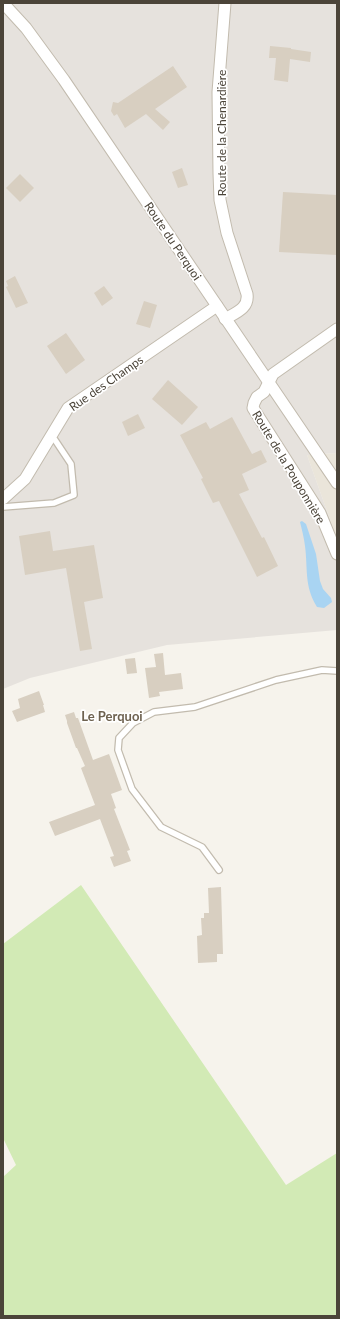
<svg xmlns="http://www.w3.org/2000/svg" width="340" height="1319" font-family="Lato,sans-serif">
  <rect width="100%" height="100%" fill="#f6f3ec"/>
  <!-- residential -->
  <path fill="#eae5da" d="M 337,453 L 337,539 L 307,455 Z"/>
  <!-- industrial -->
  <path fill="#e6e2dd" d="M 3,3 L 337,3 L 337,453 L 307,455 L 337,539 L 337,630 L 167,645 L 30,678 L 3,689 Z"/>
  <!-- green -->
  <path fill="#d2eab5" d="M 81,885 L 286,1185 L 337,1153 L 337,1316 L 3,1316 L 3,1177 L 16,1165 L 3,1138 L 3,944 Z"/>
  <!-- water -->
  <path fill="#a9d4f2" d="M 302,521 L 306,524 L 316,554 L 320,581 L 323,589 L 331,598 L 332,602 L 324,608 L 317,607 C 304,586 308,569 305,546 C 304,538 302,530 300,522 Z"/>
  <!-- building -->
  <g fill="#d8cfc1">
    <path d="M 270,46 L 291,48 L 291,49 L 311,52 L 310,62 L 290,59 L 288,82 L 274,80 L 276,58 L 269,58 Z"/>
    <path d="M 173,66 L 187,87 L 155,109 L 170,122 L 163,130 L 146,114 L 125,128 L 117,114 L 114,116 L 111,111 L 113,102 L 118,103 Z"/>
    <path d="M 182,168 L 188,185 L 178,188 L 172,172 Z"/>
    <path d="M 20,174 L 34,188 L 20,202 L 6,188 Z"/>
    <path d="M 283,192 L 337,195 L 337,255 L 279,252 Z"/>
    <path d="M 15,276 L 28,303 L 16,308 L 6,287 L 8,286 L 6,281 Z"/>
    <path d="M 104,286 L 113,298 L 102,306 L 94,293 Z"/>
    <path d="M 144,301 L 157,305 L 150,328 L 136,324 Z"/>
    <path d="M 66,333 L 85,360 L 66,374 L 47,346 Z"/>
    <path d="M 168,380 L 198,407 L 182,425 L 152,399 Z"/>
    <path d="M 138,414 L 145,428 L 128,436 L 122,422 Z"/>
    <path d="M 232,417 L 252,454 L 261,450 L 267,462 L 242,474 L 249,490 L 239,494 L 262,538 L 264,537 L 278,566 L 257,577 L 219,501 L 213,503 L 201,479 L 203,478 L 180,435 L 206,422 L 210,429 Z"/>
    <path d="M 50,531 L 53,551 L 94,545 L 103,598 L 84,602 L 92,649 L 80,651 L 66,568 L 25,575 L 19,536 Z"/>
    <path d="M 163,653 L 165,675 L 181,673 L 183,689 L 159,692 L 160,696 L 149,698 L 145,668 L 156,667 L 154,654 Z"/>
    <path d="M 135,658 L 137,673 L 127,674 L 125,659 Z"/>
    <path d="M 39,691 L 44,705 L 43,705 L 45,712 L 17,722 L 12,711 L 20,708 L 18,699 Z"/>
    <path d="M 74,712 L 76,718 L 78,718 L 93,760 L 109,754 L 122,790 L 111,794 L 116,808 L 114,809 L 130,850 L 127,851 L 131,861 L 114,867 L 110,857 L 114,856 L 100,819 L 55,836 L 49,822 L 95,805 L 81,768 L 85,766 L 77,748 L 76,748 L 67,723 L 67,721 L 65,715 Z"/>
    <path d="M 221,887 L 223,954 L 217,954 L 217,962 L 198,963 L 197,936 L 202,935 L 201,918 L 204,918 L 204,913 L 209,913 L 208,888 Z"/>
  </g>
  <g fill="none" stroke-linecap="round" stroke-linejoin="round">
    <defs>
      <g id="service">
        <path d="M 3,507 L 54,503 L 74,495 L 71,464 L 55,440 L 51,437"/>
        <path d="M 219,870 L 202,847 L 161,827 L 132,789 L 118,750 L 119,738 L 133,723 L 154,712 L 195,707 L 276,680 L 322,670 L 337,671"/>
      </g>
      <g id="minor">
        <path d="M 3,3 L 26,28 L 64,80 L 337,483"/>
        <path d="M 225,3 L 218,92 L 219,173 L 220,200 L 227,233 L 247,294 C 249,308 237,312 225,319"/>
        <path d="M 337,329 L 273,374 L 264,392 L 257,397 L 254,403 L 253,408 L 320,513 L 337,554"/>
        <path d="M 3,499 L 25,479 L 68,408 L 217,306"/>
      </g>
    </defs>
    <!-- service casing -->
    <use href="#service" stroke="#c2bbae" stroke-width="8"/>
    <!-- minor casing -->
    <use href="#minor" stroke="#c2bbae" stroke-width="13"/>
    <!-- service -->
    <use href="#service" stroke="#fff" stroke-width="5.5"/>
    <!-- minor -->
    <use href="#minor" stroke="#fff" stroke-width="11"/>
  </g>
  <g text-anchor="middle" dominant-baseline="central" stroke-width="3.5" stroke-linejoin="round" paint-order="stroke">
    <!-- street labels -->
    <g font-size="12" fill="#4b4439" stroke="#fff">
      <text transform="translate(221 133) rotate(-90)">Route de la Chenardière</text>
      <text transform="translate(173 241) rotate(56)">Route du Perquoi</text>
      <text transform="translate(106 383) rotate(-35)">Rue des Champs</text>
      <text transform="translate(289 467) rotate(59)">Route de la Pouponnière</text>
    </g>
    <!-- neighbourhood labels -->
    <g font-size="13" font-weight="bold" fill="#6e6250" stroke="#fff">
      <text x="112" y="716">Le Perquoi</text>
    </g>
  </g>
  <!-- border -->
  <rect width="340" height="1319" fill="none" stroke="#4b4439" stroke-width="8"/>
</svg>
